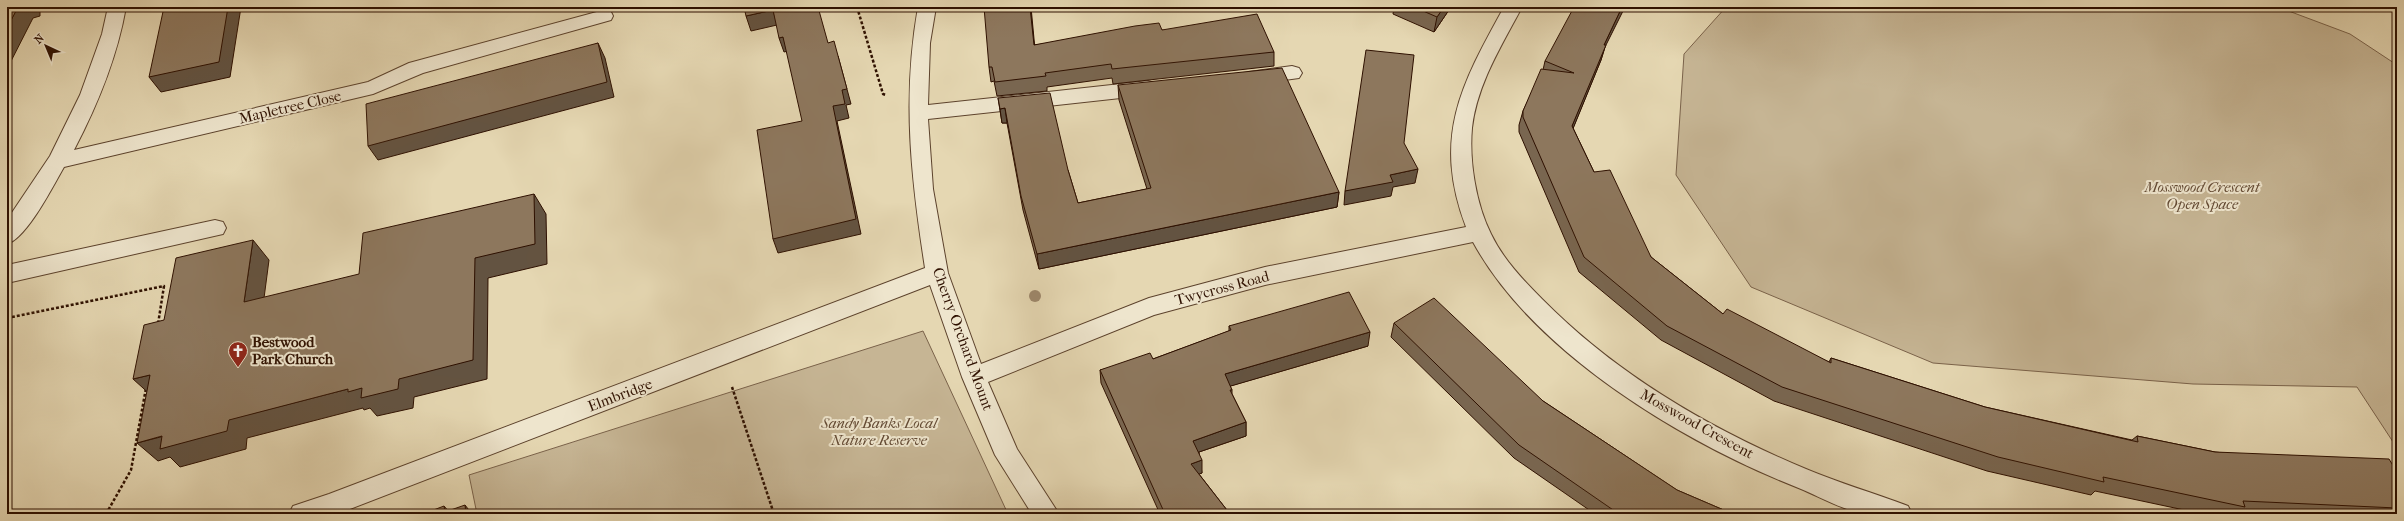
<svg xmlns="http://www.w3.org/2000/svg" width="2404" height="521" font-family="'IM FELL French Canon',serif">
  <rect width="100%" height="100%" fill="#e5d7b2"/>
  <filter id="stains"><feTurbulence type="fractalNoise" baseFrequency=".005" numOctaves="4"/><feColorMatrix values="0 0 0 0 .2 0 0 0 0 .09 0 0 0 0 .02 0 0 0 .5 -.17"/></filter>
  <radialGradient id="worn" r=".72"><stop offset=".6" stop-color="#630" stop-opacity="0"/><stop offset="1" stop-color="#630" stop-opacity=".3"/></radialGradient>
  <!-- green -->
  <g fill="#c6b594" stroke="#7a624a">
    <path d="M 1726,7 L 2278,7 L 2350,34 L 2397,65 L 2397,448 L 2357,387 L 2193,384 L 1933,363 L 1751,287 L 1676,175 L 1684,54 Z"/>
    <path d="M 923,331 L 1008,514 L 477,514 L 469,475 Z"/>
  </g>
  <g fill="none" stroke-linecap="round" stroke-linejoin="round">
    <defs>
      <g id="minor">
        <path d="M 108,7 L 126,7 C 117,58 98,104 74,150 L 368,82 L 409,63 L 604,10 L 611,12 L 613,16 L 611,20 L 423,73 L 373,94 L 64,167 C 53,186 27,238 7,244 L 7,220 L 50,156 L 80,95 L 102,34 Z"/>
        <path d="M 918,7 L 936,7 L 930,43 L 928,105 L 1148,81 L 1155,83 L 1158,88 L 1155,93 L 1148,95 L 928,119 L 933,189 L 948,273 L 981,364 L 1149,298 L 1265,267 L 1466,227 C 1432,137 1461,85 1504,7 L 1522,7 C 1502,45 1477,84 1472,128 C 1469,161 1476,204 1491,234 C 1503,259 1523,280 1542,299 C 1616,374 1708,428 1806,469 C 1839,483 1874,493 1908,506 L 1912,514 C 1897,514 1881,516 1866,514 C 1845,511 1822,498 1801,489 C 1686,444 1534,354 1473,242 L 1265,285 L 1154,315 L 988,382 L 1017,449 L 1059,514 L 1032,514 L 995,455 L 962,377 L 930,285 L 337,514 L 289,514 L 293,506 L 329,494 L 925,268 C 911,178 902,98 918,7 Z"/>
        <path d="M 1292,66 L 1299,68 L 1302,73 L 1299,78 L 1256,84 L 1249,82 L 1246,77 L 1249,72 Z"/>
        <path d="M 215,220 L 223,222 L 226,228 L 223,234 L 7,283 L 7,265 Z"/>
      </g>
    </defs>
    <!-- minor casing -->
    <use href="#minor" stroke="#5c422c" stroke-width="2"/>
    <!-- path -->
    <g stroke="#2e1000" stroke-width="2.5" stroke-dasharray="3 2" stroke-linecap="butt">
      <path d="M 857,7 L 883,94 L 886,95"/>
      <path d="M 7,318 L 164,286 L 158,324"/>
      <path d="M 732,387 L 774,514"/>
      <path d="M 106,514 L 131,470 L 146,388"/>
    </g>
    <!-- minor -->
    <use href="#minor" fill="#eee5cd" fill-rule="evenodd"/>
  </g>
  <!-- trees -->
  <circle fill="#9e896d" cx="1035" cy="296" r="6"/>
  <!-- wall -->
  <g fill="#796650" stroke="#2e1000">
    <path d="M 1394,7 L 1451,7 L 1434,32 L 1393,14 Z"/>
    <path d="M 1162,30 L 1274,52 L 1274,66 L 1113,84 L 1112,78 L 1047,87 L 1047,91 L 997,96 L 994,81 L 991,82 L 989,67 L 1034,45 Z"/>
    <path d="M 1605,47 L 1601,60 L 1573,128 L 1594,172 L 1651,257 L 1723,314 L 1829,362 L 1831,358 L 1985,407 L 2132,440 L 2137,436 L 2215,452 L 2397,472 L 2397,514 L 2203,514 L 2095,491 L 2091,495 L 1987,471 L 1774,401 L 1661,340 L 1579,272 L 1519,132 L 1519,125 L 1523,111 L 1543,70 L 1545,61 Z"/>
    <path d="M 1118,85 L 1339,192 L 1337,207 L 1039,269 L 1023,210 L 1007,123 L 1002,123 L 998,98 L 1068,170 L 1078,203 L 1147,189 L 1119,100 Z"/>
    <path d="M 1394,323 L 1543,401 L 1677,490 L 1733,514 L 1595,514 L 1514,458 L 1391,337 Z"/>
    <path d="M 1229,326 L 1368,346 L 1230,386 L 1232,390 L 1232,394 L 1246,422 L 1246,436 L 1199,452 L 1202,473 L 1199,474 L 1230,514 L 1160,514 L 1101,383 L 1100,370 L 1153,359 L 1229,331 Z"/>
  </g>
  <!-- shaded-wall -->
  <g fill="#635341" stroke="#2e1000">
    <path d="M 18,7 L 40,7 L 40,16 L 33,18 L 7,69 L 7,28 Z"/>
    <path d="M 228,7 L 241,7 L 230,77 L 161,92 L 149,77 Z"/>
    <path d="M 1030,7 L 1031,7 L 1036,60 L 1034,45 Z"/>
    <path d="M 1444,7 L 1451,7 L 1434,32 L 1437,17 Z"/>
    <path d="M 1622,7 L 1625,7 L 1605,47 L 1601,60 L 1568,141 L 1572,126 L 1604,45 Z"/>
    <path d="M 773,10 L 777,25 L 751,31 L 746,16 Z"/>
    <path d="M 783,37 L 788,51 L 784,52 L 779,38 Z"/>
    <path d="M 598,43 L 605,58 L 614,97 L 378,160 L 368,146 Z"/>
    <path d="M 838,56 L 851,104 L 846,105 L 849,118 L 837,121 L 861,234 L 778,253 L 773,239 L 833,106 L 842,90 Z"/>
    <path d="M 1005,108 L 1007,123 L 1002,123 L 1000,109 Z"/>
    <path d="M 1418,169 L 1415,183 L 1393,187 L 1391,196 L 1344,205 L 1345,191 L 1390,175 Z"/>
    <path d="M 1339,192 L 1337,207 L 1039,269 L 1037,254 Z"/>
    <path d="M 534,194 L 546,214 L 547,264 L 488,278 L 487,379 L 414,397 L 413,408 L 377,416 L 370,408 L 364,410 L 363,408 L 247,438 L 246,449 L 180,467 L 170,457 L 158,461 L 137,443 L 348,389 L 362,388 L 399,379 L 475,258 Z"/>
    <path d="M 253,240 L 269,260 L 261,321 L 244,302 Z"/>
    <path d="M 1370,332 L 1368,346 L 1224,388 L 1225,374 Z"/>
    <path d="M 150,375 L 153,397 L 133,379 Z"/>
    <path d="M 1246,422 L 1246,436 L 1193,454 L 1193,441 Z"/>
    <path d="M 1202,460 L 1202,473 L 1192,477 L 1191,464 Z"/>
    <path d="M 465,505 L 472,514 L 466,514 Z"/>
    <path d="M 444,506 L 451,514 L 445,512 Z"/>
  </g>
  <!-- building -->
  <g fill="#8d775d" stroke="#2e1000">
    <path d="M 7,7 L 18,7 L 7,28 Z"/>
    <path d="M 164,7 L 228,7 L 219,62 L 149,77 Z"/>
    <path d="M 744,7 L 818,7 L 828,43 L 834,41 L 847,89 L 842,90 L 845,104 L 833,106 L 856,219 L 773,239 L 757,130 L 802,121 L 783,37 L 779,38 L 773,10 L 746,16 Z"/>
    <path d="M 984,7 L 1030,7 L 1034,45 L 1135,26 L 1159,23 L 1162,30 L 1257,14 L 1274,52 L 1112,69 L 1111,64 L 1045,73 L 1046,76 L 995,82 L 992,67 L 989,67 Z"/>
    <path d="M 1414,7 L 1444,7 L 1437,17 Z"/>
    <path d="M 1574,7 L 1622,7 L 1604,45 L 1606,45 L 1572,126 L 1594,172 L 1610,170 L 1651,257 L 1723,314 L 1727,309 L 1831,363 L 1831,358 L 1985,407 L 2138,442 L 2137,436 L 2215,452 L 2389,459 L 2397,472 L 2397,508 L 2243,501 L 2245,507 L 2103,477 L 2104,482 L 1998,457 L 1782,387 L 1667,326 L 1584,257 L 1523,117 L 1523,111 L 1541,69 L 1574,73 L 1545,61 Z"/>
    <path d="M 598,43 L 607,82 L 368,146 L 366,104 Z"/>
    <path d="M 1366,50 L 1414,55 L 1404,143 L 1418,169 L 1390,175 L 1393,182 L 1345,191 Z"/>
    <path d="M 1282,68 L 1339,192 L 1037,254 L 1021,196 L 1005,108 L 1000,109 L 998,98 L 1050,93 L 1068,170 L 1078,203 L 1151,188 L 1118,85 Z"/>
    <path d="M 534,194 L 535,244 L 475,258 L 473,360 L 399,379 L 398,389 L 361,398 L 362,388 L 348,392 L 348,389 L 229,420 L 227,431 L 160,449 L 162,436 L 137,443 L 150,375 L 133,379 L 144,325 L 164,320 L 176,258 L 253,240 L 244,302 L 359,274 L 363,233 Z"/>
    <path d="M 1349,292 L 1370,332 L 1225,374 L 1232,390 L 1230,390 L 1246,422 L 1193,441 L 1202,460 L 1191,464 L 1230,514 L 1165,514 L 1100,370 L 1150,353 L 1153,359 L 1231,330 L 1229,326 Z"/>
    <path d="M 1434,298 L 1543,401 L 1677,490 L 1733,514 L 1619,514 L 1519,445 L 1394,323 Z"/>
    <path d="M 465,505 L 466,514 L 423,514 L 444,506 L 445,512 Z"/>
  </g>
  <!-- icons -->
  <defs>
    <symbol id="church-pin" viewBox="-11 -11 22 30"><path d="M0 17L-7.5 6A9.5 9.5 0 1 1 7.5 6Z" fill="#8f2418" stroke="#eee5cd"/><path d="M-1.2-6h2.4v3.5h3.3v2.4h-3.3V6h-2.4V-.1h-3.3v-2.4h3.3Z" fill="#fff"/></symbol>
  </defs>
  <g fill-rule="evenodd">
    <use href="#church-pin" x="227" y="340" width="22" height="30"/>
  </g>
  <g text-anchor="middle" dominant-baseline="central" stroke-width="4" stroke-linejoin="round" paint-order="stroke">
    <!-- street labels -->
    <g font-size="15" fill="#2e1000" stroke="#eee5cd">
      <text transform="translate(290 107) rotate(-13)">Mapletree Close</text>
      <text transform="translate(1222 288) rotate(-15)">Twycross Road</text>
      <text transform="translate(963 339) rotate(70)">Cherry Orchard Mount</text>
      <text transform="translate(620 395) rotate(-21)">Elmbridge</text>
      <text transform="translate(1697 424) rotate(29)">Mosswood Crescent</text>
    </g>
    <!-- park labels -->
    <g font-size="15" font-style="italic" fill="#634a34" stroke="#eee5cd">
      <text x="2202" y="187">Mosswood Crescent<tspan x="2202" dy="17">Open Space</tspan></text>
      <text x="879" y="423">Sandy Banks Local<tspan x="879" dy="17">Nature Reserve</tspan></text>
    </g>
    <!-- poi labels -->
    <g font-size="15" font-weight="bold" fill="#2e1000" stroke="#eee5cd" text-anchor="start">
      <text x="252" y="342">Bestwood<tspan x="252" dy="17">Park Church</tspan></text>
    </g>
  </g>
  <!-- margin -->
  <rect width="2404" height="521" fill="none" stroke="#e5d7b2" stroke-width="24"/>
  <rect x="8" y="8" width="2388" height="505" fill="none" stroke="#2e1000" stroke-width="2"/>
  <rect x="12" y="12" width="2380" height="497" fill="none" stroke="#2e1000"/>
  <!-- north arrow -->
  <g transform="translate(46 46) rotate(316)" stroke="#eee5cd" stroke-width="3" paint-order="stroke">
  <path d="M0-3L7 15L0 10L-7 15Z" fill="#2e1000"/>
  <text y="-6" font-size="11" font-weight="bold" text-anchor="middle" fill="#2e1000">N</text>
  </g>
  <rect width="100%" height="100%" filter="url(#stains)"/>
  <rect width="100%" height="100%" fill="url(#worn)"/>
</svg>
